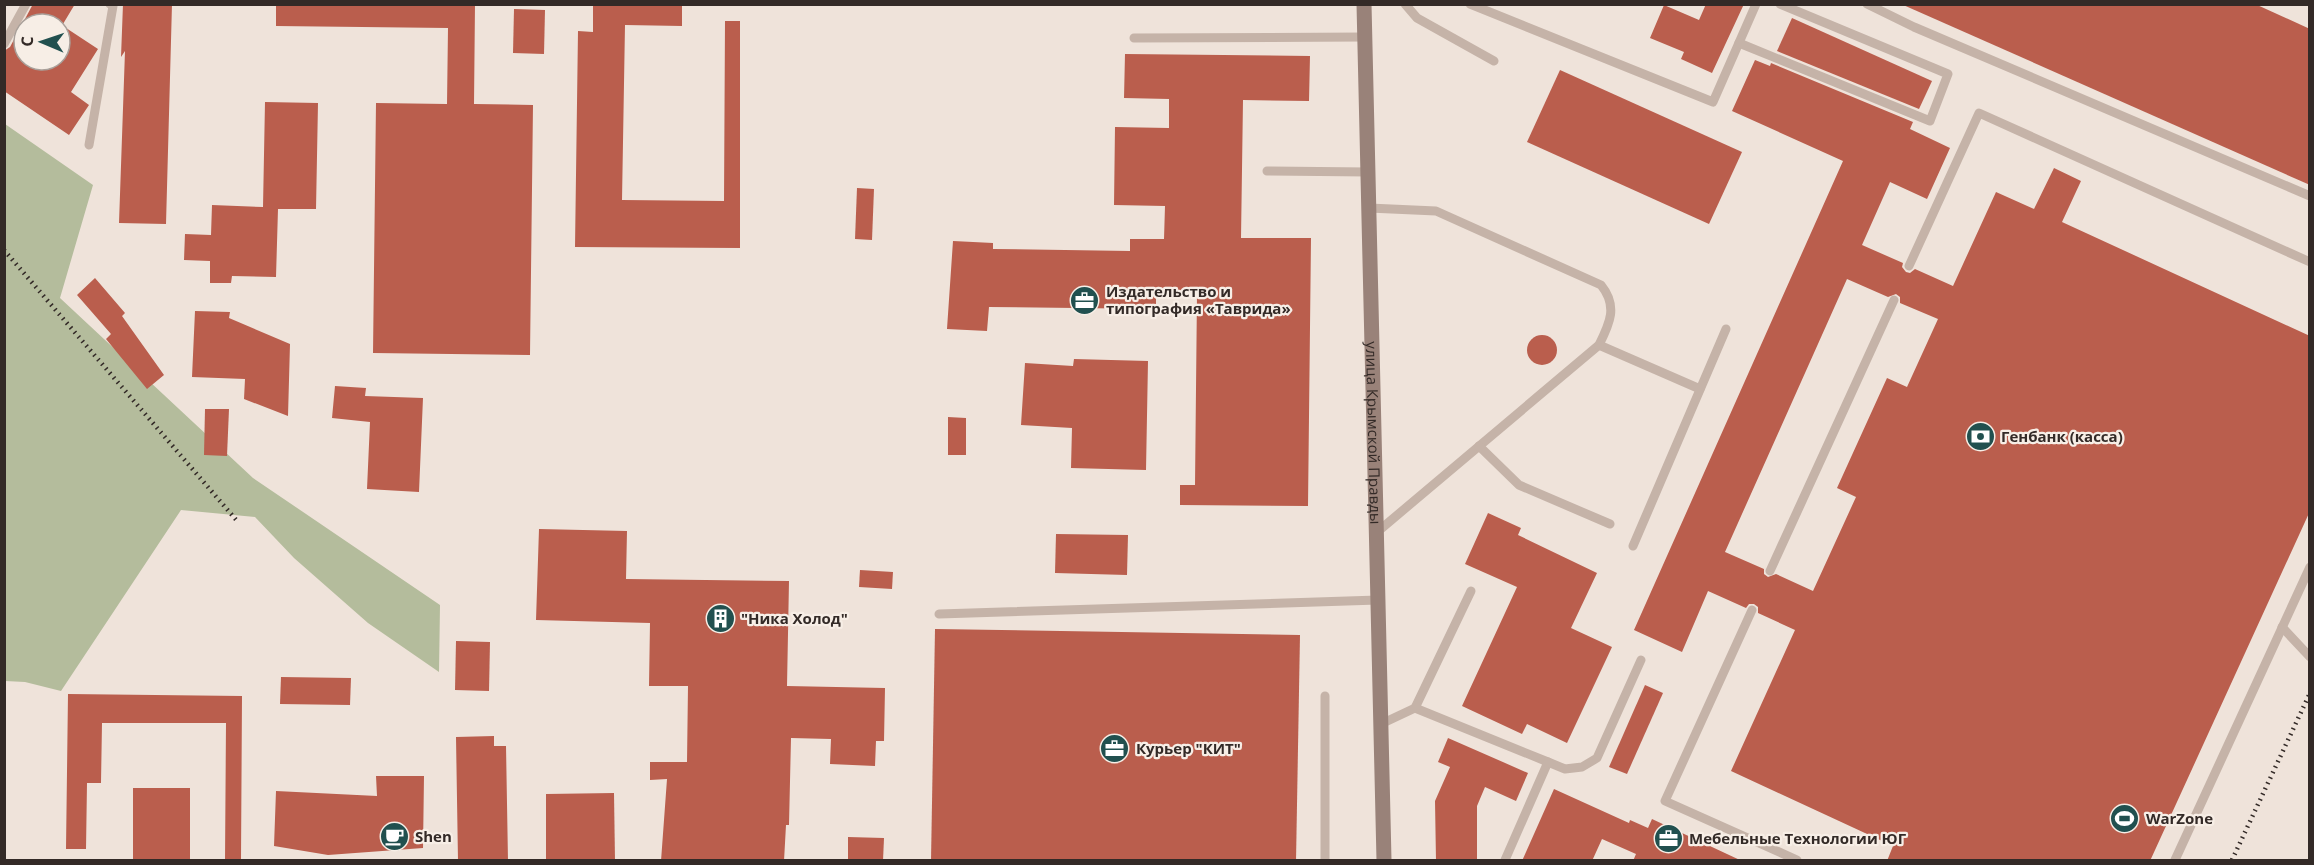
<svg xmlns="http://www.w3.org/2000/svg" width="2314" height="865" font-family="'Open Sans',sans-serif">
  <rect width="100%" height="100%" fill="#efe3da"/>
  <!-- green -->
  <path fill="#b4bc9c" d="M 5,124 L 93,185 L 60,298 L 253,478 L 440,605 L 439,672 L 368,623 L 294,558 L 255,517 L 181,510 L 61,691 L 25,682 L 5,681 Z"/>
  <!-- building -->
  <g fill="#ba5e4d" fill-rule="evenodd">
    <path d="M 33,4 L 75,4 L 63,24 L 24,24 L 24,60 L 60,60 L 60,24 L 98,49 L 71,92 L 89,105 L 69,135 L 4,91 L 4,51 L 10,47 Z"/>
    <path d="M 123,4 L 172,4 L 166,224 L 119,223 L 125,51 L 121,57 Z"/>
    <path d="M 276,4 L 475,4 L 474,104 L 533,105 L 530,355 L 373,353 L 376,103 L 447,104 L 448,28 L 276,26 Z"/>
    <path d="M 593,4 L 682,4 L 682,26 L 625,25 L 622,200 L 724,201 L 725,21 L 740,21 L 740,248 L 575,247 L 578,31 L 593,32 Z"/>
    <path d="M 1706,4 L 1744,4 L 1712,73 L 1681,59 L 1684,52 L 1650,38 L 1664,5 L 1699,20 Z"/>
    <path d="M 1901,4 L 2255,4 L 2310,29 L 2310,185 Z"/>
    <path d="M 514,9 L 545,10 L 544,54 L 513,53 Z"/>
    <path d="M 1792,18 L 1932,81 L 1919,109 L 1777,51 Z"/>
    <path d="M 1125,54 L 1310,56 L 1309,101 L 1243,100 L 1241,238 L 1311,238 L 1308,506 L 1180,505 L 1180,485 L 1195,485 L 1197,293 L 1156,292 L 1156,309 L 989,307 L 987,331 L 947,329 L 953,241 L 993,243 L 993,249 L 1130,251 L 1130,239 L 1164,239 L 1165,206 L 1114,205 L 1115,127 L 1169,128 L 1169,99 L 1124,98 Z"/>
    <path d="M 1755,60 L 1770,66 L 1771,63 L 1913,122 L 1910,129 L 1950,148 L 1927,199 L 1890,182 L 1862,245 L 1903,263 L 1902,267 L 1906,272 L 1910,273 L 1915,269 L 1953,286 L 1996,192 L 2034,209 L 2054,168 L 2081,181 L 2062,222 L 2310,336 L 2310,511 L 2150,861 L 1887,861 L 1893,846 L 1731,771 L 1795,630 L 1758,613 L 1758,607 L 1754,604 L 1749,604 L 1746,608 L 1708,591 L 1682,652 L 1634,630 L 1843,161 L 1732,111 ZM 1847,279 L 1888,297 L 1896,294 L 1900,297 L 1900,303 L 1938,319 L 1907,387 L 1887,378 L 1837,488 L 1856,497 L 1813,591 L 1776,574 L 1768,577 L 1764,574 L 1764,569 L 1725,552 Z"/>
    <path d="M 1560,70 L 1742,152 L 1709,224 L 1527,142 Z"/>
    <path d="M 265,102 L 318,103 L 316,209 L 278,209 L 276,277 L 232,276 L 231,283 L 210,283 L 210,261 L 184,260 L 185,234 L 211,235 L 212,205 L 263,207 Z"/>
    <path d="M 857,188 L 874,189 L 872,240 L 855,239 Z"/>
    <path d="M 95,278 L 125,313 L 122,316 L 164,375 L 147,389 L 106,339 L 111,334 L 77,295 Z"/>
    <path d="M 195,311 L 230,312 L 229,318 L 290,344 L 288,416 L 244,399 L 245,379 L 192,377 Z"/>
    <circle cx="1542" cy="350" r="15"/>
    <path d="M 1074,359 L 1148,361 L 1146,470 L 1071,468 L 1072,428 L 1021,425 L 1025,363 L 1073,366 Z"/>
    <path d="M 335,386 L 366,388 L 365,396 L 423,398 L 419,492 L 367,489 L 370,422 L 332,418 Z"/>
    <path d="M 205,409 L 229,409 L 227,456 L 204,455 Z"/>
    <path d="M 948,417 L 966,418 L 966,455 L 948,455 Z"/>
    <path d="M 1488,513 L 1521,528 L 1518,535 L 1597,573 L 1571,628 L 1612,647 L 1567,743 L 1527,724 L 1522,734 L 1462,706 L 1517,587 L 1465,564 Z"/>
    <path d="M 539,529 L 627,531 L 626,579 L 789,581 L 787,686 L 885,688 L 884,741 L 876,741 L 875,766 L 830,764 L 831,739 L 791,738 L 789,825 L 786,825 L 784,861 L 661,861 L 667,779 L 650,780 L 650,762 L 687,762 L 688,686 L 649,686 L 650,623 L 536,620 Z"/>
    <path d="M 1056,534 L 1128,535 L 1127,575 L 1055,573 Z"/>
    <path d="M 860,570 L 893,572 L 892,589 L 859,587 Z"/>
    <path d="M 935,629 L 1300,635 L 1296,861 L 931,861 Z"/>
    <path d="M 456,641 L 490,642 L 489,691 L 455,690 Z"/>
    <path d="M 281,677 L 351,678 L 350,705 L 280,704 Z"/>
    <path d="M 1645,685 L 1663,693 L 1627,774 L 1609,767 Z"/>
    <path d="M 68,694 L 242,696 L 241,861 L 225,861 L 226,723 L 102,723 L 101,783 L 87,783 L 86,849 L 66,849 Z"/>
    <path d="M 494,736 L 494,746 L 506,746 L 508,861 L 458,861 L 456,737 Z"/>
    <path d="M 1448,738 L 1528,773 L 1516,801 L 1485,787 L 1477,806 L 1477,861 L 1436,861 L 1435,801 L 1450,767 L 1438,762 Z"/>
    <path d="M 376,776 L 424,776 L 423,848 L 328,855 L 274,846 L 276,791 L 377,796 Z"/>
    <rect x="133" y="788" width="57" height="73"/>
    <path d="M 1554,789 L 1629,823 L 1630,820 L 1648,828 L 1652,819 L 1742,861 L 1633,861 L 1636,854 L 1602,839 L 1592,861 L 1522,861 Z"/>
    <path d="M 614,793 L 615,861 L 546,861 L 546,794 Z"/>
    <path d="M 848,837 L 884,838 L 883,861 L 848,861 Z"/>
  </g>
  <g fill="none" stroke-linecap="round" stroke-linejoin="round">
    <!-- lane -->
    <g stroke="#c5b3a8" stroke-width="9">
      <path d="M 1405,4 L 1417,18 L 1494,61"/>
      <path d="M 1470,4 L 1713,102 L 1756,4"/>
      <path d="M 1867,4 L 1914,27 L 2310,196"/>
      <path d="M 1134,38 L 1365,37"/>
      <path d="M 1739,43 L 1930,121 L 1948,74 L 1780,4"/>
      <path d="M 4,44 L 26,4"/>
      <path d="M 89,145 L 113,6 L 110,4"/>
      <path d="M 1267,171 L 1368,172"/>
      <path d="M 1369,208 L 1436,211 L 1601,285 C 1618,306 1610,323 1599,345 L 1376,533"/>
      <path d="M 1909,266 L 1979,113 L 2310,262"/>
      <path d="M 1599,345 L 1700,389"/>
      <path d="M 1479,446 L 1519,485 L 1610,524"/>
      <path d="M 1633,546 L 1726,329"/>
      <path d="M 1770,571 L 1894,300"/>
      <path d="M 1752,610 L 1665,801 L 1797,860"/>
      <path d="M 939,614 L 1378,600"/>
      <path d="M 2282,627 L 2310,657"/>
      <path d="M 1415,708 L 1548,762 L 1505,860"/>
      <path d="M 1381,724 L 1415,708 L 1471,591"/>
      <path d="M 1548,762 L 1565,769 L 1582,767 L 1597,758 L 1641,660"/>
      <path d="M 1325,860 L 1325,696"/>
      <path d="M 2175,860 L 2310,567"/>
    </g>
    <!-- secondary -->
    <path stroke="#998279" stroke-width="15" id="s1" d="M 1364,4 L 1384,860"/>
    <!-- rail -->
    <g stroke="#332a27" stroke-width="4.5" stroke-dasharray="1.5 4.5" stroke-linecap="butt">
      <path d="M 4,250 L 238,522"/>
      <path d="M 2232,860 L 2310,693"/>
    </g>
  </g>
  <!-- icons -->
  <defs>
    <symbol id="office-disc" viewBox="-11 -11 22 22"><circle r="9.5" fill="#21504f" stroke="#f7eee6"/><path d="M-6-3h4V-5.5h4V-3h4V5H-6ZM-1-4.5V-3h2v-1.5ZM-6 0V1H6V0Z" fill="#fff"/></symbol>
    <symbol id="bank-disc" viewBox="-11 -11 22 22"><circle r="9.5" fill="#21504f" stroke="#f7eee6"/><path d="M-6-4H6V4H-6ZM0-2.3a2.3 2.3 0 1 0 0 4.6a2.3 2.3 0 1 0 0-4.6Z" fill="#fff"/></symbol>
    <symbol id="building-disc" viewBox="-11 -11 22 22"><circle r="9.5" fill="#21504f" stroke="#f7eee6"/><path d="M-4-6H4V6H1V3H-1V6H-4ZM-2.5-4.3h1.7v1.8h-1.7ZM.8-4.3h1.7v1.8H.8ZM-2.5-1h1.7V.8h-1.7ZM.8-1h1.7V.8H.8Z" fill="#fff"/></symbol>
    <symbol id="stadium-disc" viewBox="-11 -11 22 22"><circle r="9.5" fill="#21504f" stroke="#f7eee6"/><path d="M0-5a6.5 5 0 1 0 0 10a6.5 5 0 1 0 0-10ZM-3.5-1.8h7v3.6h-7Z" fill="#fff"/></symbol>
    <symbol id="cafe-disc" viewBox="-11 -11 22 22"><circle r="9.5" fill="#21504f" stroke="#f7eee6"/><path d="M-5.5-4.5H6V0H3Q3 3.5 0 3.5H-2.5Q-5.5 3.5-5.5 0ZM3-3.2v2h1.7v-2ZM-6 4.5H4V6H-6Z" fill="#fff"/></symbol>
  </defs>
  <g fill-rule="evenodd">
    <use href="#office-disc" x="1068" y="284" width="33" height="33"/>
    <use href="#bank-disc" x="1964" y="420" width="33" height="33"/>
    <use href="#building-disc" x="704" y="602" width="33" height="33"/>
    <use href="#office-disc" x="1098" y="732" width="33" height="33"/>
    <use href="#stadium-disc" x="2108" y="802" width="33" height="33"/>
    <use href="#cafe-disc" x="378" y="820" width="33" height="33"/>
    <use href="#office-disc" x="1652" y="822" width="33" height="33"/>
  </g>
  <g text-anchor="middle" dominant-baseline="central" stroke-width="4.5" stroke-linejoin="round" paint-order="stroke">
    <!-- poi labels -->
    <g font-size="15" font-weight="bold" fill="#332a27" stroke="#f7eee6" text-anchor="start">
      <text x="1106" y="291">Издательство и<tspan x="1106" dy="17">типография «Таврида»</tspan></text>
      <text x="2001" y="436">Генбанк (касса)</text>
      <text x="741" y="618">"Ника Холод"</text>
      <text x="1136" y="748">Курьер "КИТ"</text>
      <text x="2146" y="818">WarZone</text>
      <text x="415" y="836">Shen</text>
      <text x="1689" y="838">Мебельные Технологии ЮГ</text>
    </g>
    <!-- street labels -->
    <g font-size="15" fill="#332a27" stroke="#f7eee6">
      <text stroke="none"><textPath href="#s1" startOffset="429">улица Крымской Правды</textPath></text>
    </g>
  </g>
  <!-- border -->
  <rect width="2314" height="865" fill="none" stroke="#332a27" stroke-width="12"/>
  <!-- north arrow -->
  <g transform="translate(42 42) rotate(272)"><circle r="28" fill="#f7eee6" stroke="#a9a09a" stroke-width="1.5"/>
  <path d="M0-4.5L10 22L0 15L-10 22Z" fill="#21504f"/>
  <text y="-9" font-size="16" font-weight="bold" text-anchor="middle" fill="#332a27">С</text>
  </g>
</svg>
